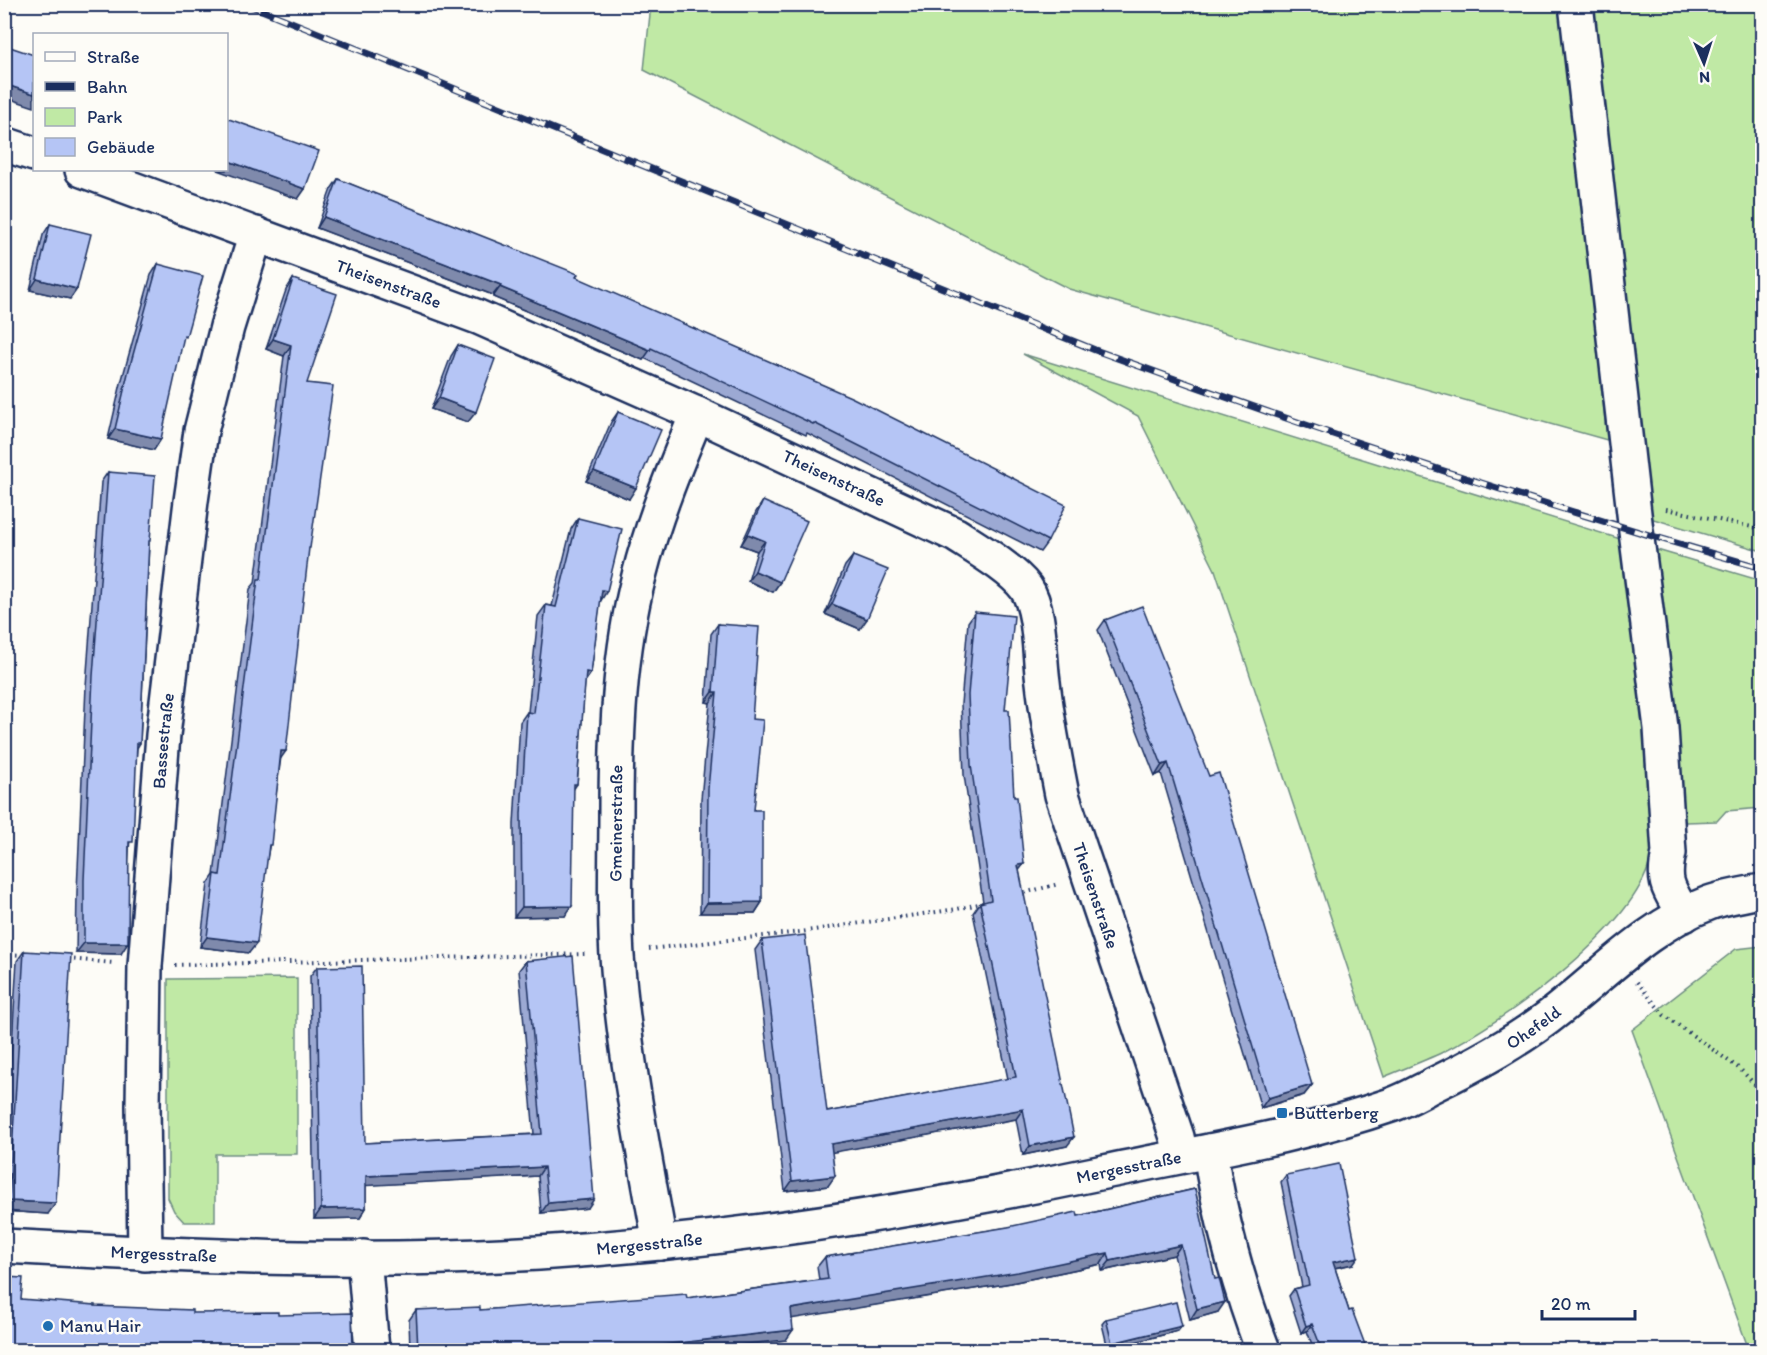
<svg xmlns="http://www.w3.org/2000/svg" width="1767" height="1355" font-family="Itim,sans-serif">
  <rect width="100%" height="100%" fill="#fdfcf7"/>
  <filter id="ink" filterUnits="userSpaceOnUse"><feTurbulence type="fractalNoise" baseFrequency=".0167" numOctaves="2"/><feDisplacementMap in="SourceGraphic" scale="12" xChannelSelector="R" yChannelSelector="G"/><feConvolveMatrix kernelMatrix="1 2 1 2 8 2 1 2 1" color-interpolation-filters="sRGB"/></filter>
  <g filter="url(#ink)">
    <!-- green -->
    <g fill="#c0e9a5" stroke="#6e8c82" stroke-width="1.5">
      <path d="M 651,5 L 1562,5 L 1607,440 L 1069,289 L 644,70 Z"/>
      <path d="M 1588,5 L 1762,5 L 1762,551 L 1643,516 Z"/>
      <path d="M 1023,354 L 1627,541 L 1656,832 C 1654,843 1652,856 1648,868 C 1625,934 1505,1021 1443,1052 C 1424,1061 1403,1069 1384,1077 L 1215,570 L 1138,416 Z"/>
      <path d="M 1647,547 L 1762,581 L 1762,808 L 1726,811 L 1717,821 L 1686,822 L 1677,811 Z"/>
      <path d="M 1762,946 L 1762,1350 L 1749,1350 L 1632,1030 L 1736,949 Z"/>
      <path d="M 297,978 L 297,1154 L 215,1154 L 215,1222 L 184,1222 L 174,1211 L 168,1198 L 168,979 Z"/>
    </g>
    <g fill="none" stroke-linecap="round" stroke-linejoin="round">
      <defs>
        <g id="minor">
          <path d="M 1576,4 L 1636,531 L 1661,728 L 1669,853 C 1662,883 1669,889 1684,915"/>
          <path d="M 4,144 L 34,154"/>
          <path id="s1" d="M 82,170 L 478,317 L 697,414 L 956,535 C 976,548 1012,569 1026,588 C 1041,610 1039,655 1043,682 C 1047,720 1055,758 1062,795 L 1177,1137 L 1181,1156"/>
          <path d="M 1210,1151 C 1219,1215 1240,1290 1263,1350"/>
          <path id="s2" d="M 660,1243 C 643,1148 624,1052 617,956 C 614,909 616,861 616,815 C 616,735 619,653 639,576 C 653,520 675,467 697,414"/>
          <path id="s3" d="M 4,1246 C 182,1256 361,1264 539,1253 C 730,1241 918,1211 1104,1172 C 1200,1152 1298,1137 1391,1105 C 1406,1100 1419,1092 1433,1085 C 1476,1064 1521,1040 1559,1009 C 1607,971 1650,925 1709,903 C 1726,897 1745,894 1762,891"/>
          <path id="s4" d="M 145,1254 L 143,1106 L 145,966 L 163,735 L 191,501 L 201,431 L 227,327 L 256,234"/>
          <path d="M 364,1257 L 372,1350"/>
        </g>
      </defs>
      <!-- minor casing -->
      <use href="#minor" stroke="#1b2f5e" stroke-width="38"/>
      <!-- path -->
      <g stroke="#1b2f5e" stroke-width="4" stroke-dasharray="1.5 4.5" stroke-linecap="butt">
        <path d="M 1666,509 L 1762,529"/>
        <path d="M 1019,894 L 1059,884"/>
        <path d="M 649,949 L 800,932 L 957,909 L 983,903"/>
        <path d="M 4,954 L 24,955"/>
        <path d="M 68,959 L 114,963"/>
        <path d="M 175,965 L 585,954"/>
        <path d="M 1637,982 L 1664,1015 L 1740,1069 L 1762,1092"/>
      </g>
      <!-- minor -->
      <use href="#minor" stroke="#fdfcf7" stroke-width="33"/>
      <defs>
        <path id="rail" d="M 247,4 L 1095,350 C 1315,431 1537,504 1762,568"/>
      </defs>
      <!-- rail casing -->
      <use href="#rail" stroke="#1b2f5e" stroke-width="7"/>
      <!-- rail -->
      <use href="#rail" stroke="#fdfcf7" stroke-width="4.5" stroke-dasharray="14" stroke-linecap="butt"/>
    </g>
    <!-- wall -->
    <g fill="#9ca9d3" stroke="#1b2f5e" stroke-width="1.5">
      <path d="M 338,179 L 576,277 L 1048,541 L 1040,552 L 807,433 L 806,435 L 644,358 L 643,360 L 493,297 L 493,295 L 317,228 L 331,189 Z"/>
      <path d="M 50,224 L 77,289 L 70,299 L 30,290 L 43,235 Z"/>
      <path d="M 158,264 L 161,439 L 154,450 L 108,439 L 121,383 L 151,275 Z"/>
      <path d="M 293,279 L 307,383 L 308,551 L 269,848 L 249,953 L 200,947 L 208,884 L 214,875 L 250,589 L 255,583 L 284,356 L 266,349 L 286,290 Z"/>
      <path d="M 458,345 L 468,422 L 431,409 L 451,356 Z"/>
      <path d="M 618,412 L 629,499 L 586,481 L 611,422 Z"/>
      <path d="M 108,472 L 149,543 L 140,743 L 137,748 L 121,954 L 76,953 L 77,891 L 86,686 L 101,482 Z"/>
      <path d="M 763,501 L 780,582 L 773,592 L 748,581 L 757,551 L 741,545 L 756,512 Z"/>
      <path d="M 578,518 L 600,601 L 591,673 L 585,681 L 577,784 L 573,790 L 565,916 L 514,917 L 514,824 L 520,722 L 527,712 L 528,712 L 538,616 L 546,605 L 552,606 L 571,529 Z"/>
      <path d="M 853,556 L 860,629 L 825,614 L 845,566 Z"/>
      <path d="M 975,612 L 1005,710 L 1014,797 L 1019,871 L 1067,1146 L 1023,1155 L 1016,1119 L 832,1152 L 828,1186 L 785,1191 L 755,950 L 762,940 L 827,1112 L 1008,1079 L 973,913 L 980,903 L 983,902 L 964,775 L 961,704 L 968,622 Z"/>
      <path d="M 1105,620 L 1312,1085 L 1304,1095 L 1261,1108 L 1161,773 L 1155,776 L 1098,630 Z"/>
      <path d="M 718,624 L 752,719 L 754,810 L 762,902 L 755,913 L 700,913 L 701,799 L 710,703 L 706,702 L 711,634 Z"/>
      <path d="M 24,951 L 48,1214 L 4,1211 L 4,1169 L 17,961 Z"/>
      <path d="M 526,961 L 588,1208 L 541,1213 L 538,1176 L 366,1185 L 366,1208 L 360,1218 L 314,1219 L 310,976 L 317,967 L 365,1143 L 534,1134 L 519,970 Z"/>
      <path d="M 1286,1175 L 1353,1264 L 1335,1268 L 1349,1311 L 1367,1350 L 1314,1350 L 1307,1331 L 1301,1333 L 1289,1296 L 1294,1289 L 1302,1287 L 1281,1182 Z"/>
      <path d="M 1195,1189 L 1218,1312 L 1190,1320 L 1174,1255 L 1102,1271 L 1101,1264 L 1011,1283 L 792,1318 L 786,1340 L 692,1350 L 410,1350 L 409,1320 L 416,1310 L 480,1310 L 687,1298 L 819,1280 L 817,1267 L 825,1257 L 1078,1216 Z"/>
      <path d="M 1106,1319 L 1178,1331 L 1108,1349 L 1102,1324 Z"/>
    </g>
    <!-- shaded-wall -->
    <g fill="#7f8aac" stroke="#1b2f5e" stroke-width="1.5">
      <path d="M 4,84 L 34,94 L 34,107 L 4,97 Z"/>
      <path d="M 226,160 L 305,189 L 298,199 L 217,170 L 226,170 Z"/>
      <path d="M 324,217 L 501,285 L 493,295 L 317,228 Z"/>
      <path d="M 37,279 L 77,289 L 70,299 L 30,290 Z"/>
      <path d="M 500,287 L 650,350 L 643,360 L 493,297 Z"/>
      <path d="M 273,339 L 291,345 L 284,356 L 266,349 Z"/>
      <path d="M 439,398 L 476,412 L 468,422 L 431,409 Z"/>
      <path d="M 115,429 L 161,439 L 154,450 L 108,439 Z"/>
      <path d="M 594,471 L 636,488 L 629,499 L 586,481 Z"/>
      <path d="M 748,534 L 765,541 L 757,551 L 741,545 Z"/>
      <path d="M 755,571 L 780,582 L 773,592 L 748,581 Z"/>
      <path d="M 602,590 L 607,591 L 600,602 Z"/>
      <path d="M 832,604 L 867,619 L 860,629 L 825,614 Z"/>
      <path d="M 586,672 L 591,673 L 584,683 Z"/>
      <path d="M 713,692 L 717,692 L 710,703 L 706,702 Z"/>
      <path d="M 281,751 L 286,751 L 279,761 Z"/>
      <path d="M 1168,763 L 1161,773 L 1155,776 L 1162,765 Z"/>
      <path d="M 1024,864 L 1017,873 L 1018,865 Z"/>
      <path d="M 762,902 L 755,913 L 700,913 L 707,903 Z"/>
      <path d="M 572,906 L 565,916 L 514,917 L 522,907 Z"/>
      <path d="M 207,937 L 257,943 L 249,953 L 200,947 Z"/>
      <path d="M 84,943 L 128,943 L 121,954 L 76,953 Z"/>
      <path d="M 1312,1085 L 1304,1095 L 1261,1108 L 1268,1098 Z"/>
      <path d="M 1023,1109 L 1016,1119 L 824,1154 L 831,1144 Z"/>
      <path d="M 1074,1137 L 1067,1146 L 1023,1155 L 1030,1146 Z"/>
      <path d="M 544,1167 L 538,1176 L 359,1186 L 366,1176 Z"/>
      <path d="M 835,1176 L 828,1186 L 785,1191 L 792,1181 Z"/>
      <path d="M 594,1199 L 588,1208 L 541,1213 L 548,1203 Z"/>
      <path d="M 9,1201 L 56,1203 L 48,1214 L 4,1211 L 4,1207 Z"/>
      <path d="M 366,1208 L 360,1218 L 314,1219 L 321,1209 Z"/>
      <path d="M 1181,1245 L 1174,1255 L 1102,1271 L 1110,1261 Z"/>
      <path d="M 1108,1253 L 1101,1264 L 1011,1283 L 784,1320 L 791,1309 Z"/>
      <path d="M 1358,1257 L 1353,1264 L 1328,1269 L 1333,1262 Z"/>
      <path d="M 1225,1302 L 1218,1312 L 1190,1320 L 1197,1309 Z"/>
      <path d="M 1312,1324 L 1307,1331 L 1301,1333 L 1306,1326 Z"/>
      <path d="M 1182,1326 L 1178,1331 L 1108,1349 L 1112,1343 Z"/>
      <path d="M 793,1330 L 786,1340 L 692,1350 L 625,1350 L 626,1349 Z"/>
      <path d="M 626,1346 L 623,1350 L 569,1350 Z"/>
    </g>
    <!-- building -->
    <g fill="#b5c5f5" stroke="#1b2f5e" stroke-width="1.5">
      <path d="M 4,45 L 34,55 L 34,94 L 4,84 Z"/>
      <path d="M 226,118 L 319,151 L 305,189 L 226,160 Z"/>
      <path d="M 338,179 L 578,274 L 576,277 L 853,398 L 1066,505 L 1048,541 L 814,423 L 813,424 L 651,348 L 650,350 L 500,287 L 501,285 L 324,217 Z"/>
      <path d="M 50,224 L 91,234 L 77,289 L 37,279 Z"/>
      <path d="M 158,264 L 203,276 L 186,337 L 184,336 L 161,439 L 115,429 L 128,373 Z"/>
      <path d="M 293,279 L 337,294 L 307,383 L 333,386 L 310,548 L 309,548 L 286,751 L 281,751 L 271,845 L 269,845 L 257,943 L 207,937 L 215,874 L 220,875 L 258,579 L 261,579 L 291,345 L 273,339 Z"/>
      <path d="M 458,345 L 495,359 L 476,412 L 439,398 Z"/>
      <path d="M 618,412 L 661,430 L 636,488 L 594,471 Z"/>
      <path d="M 108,472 L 155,476 L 150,541 L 149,541 L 140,743 L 137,743 L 133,842 L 129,842 L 128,943 L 84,943 L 84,880 L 93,676 Z"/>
      <path d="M 763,501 L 807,521 L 780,582 L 755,571 L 765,541 L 748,534 Z"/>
      <path d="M 578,518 L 622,529 L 607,591 L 602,590 L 591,673 L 586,672 L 577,784 L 574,784 L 572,906 L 522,907 L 521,814 L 527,712 L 534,713 L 546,605 L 556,607 Z"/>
      <path d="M 853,556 L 888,570 L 867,619 L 832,604 Z"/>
      <path d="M 1142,606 L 1209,776 L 1219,773 L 1312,1085 L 1268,1098 L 1168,763 L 1162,765 L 1105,620 Z"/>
      <path d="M 975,612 L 1014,616 L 1005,710 L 1009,710 L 1014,797 L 1017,797 L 1024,864 L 1018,865 L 1074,1137 L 1030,1146 L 1023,1109 L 831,1144 L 835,1176 L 792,1181 L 762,940 L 805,935 L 827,1112 L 1016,1077 L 980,903 L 991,900 L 971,765 L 968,695 Z"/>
      <path d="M 718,624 L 759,627 L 752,719 L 763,720 L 754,810 L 762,810 L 762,902 L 707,903 L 708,789 L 717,692 L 713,692 Z"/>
      <path d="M 24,951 L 71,954 L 56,1203 L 9,1201 Z"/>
      <path d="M 573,956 L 594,1199 L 548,1203 L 544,1167 L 366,1176 L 366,1208 L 321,1209 L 317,967 L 362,966 L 365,1143 L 542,1134 L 526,961 Z"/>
      <path d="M 1339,1164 L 1358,1257 L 1333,1262 L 1349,1311 L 1352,1310 L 1367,1350 L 1322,1350 L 1312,1324 L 1306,1326 L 1294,1289 L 1309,1285 L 1286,1175 Z"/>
      <path d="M 1195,1189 L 1215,1279 L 1219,1278 L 1225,1302 L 1197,1309 L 1181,1245 L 1110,1261 L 1108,1253 L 1018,1272 L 791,1309 L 793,1330 L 626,1349 L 626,1346 L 569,1350 L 418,1350 L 416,1310 L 480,1307 L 480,1310 L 686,1294 L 687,1298 L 828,1279 L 825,1257 L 1008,1227 L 1077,1212 L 1078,1216 Z"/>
      <path d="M 4,1277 L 23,1278 L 21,1299 L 95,1305 L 95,1306 L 192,1310 L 192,1313 L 278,1312 L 278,1315 L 352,1313 L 353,1350 L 4,1350 Z"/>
      <path d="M 1176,1302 L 1182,1326 L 1112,1343 L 1106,1319 Z"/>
    </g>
  </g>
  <!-- markers -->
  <g fill="#1f6fb2" stroke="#fdfcf7" stroke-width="2">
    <rect x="1276" y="1107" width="12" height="12" rx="3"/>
    <circle cx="48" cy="1326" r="6"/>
  </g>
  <g text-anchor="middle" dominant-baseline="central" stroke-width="5" stroke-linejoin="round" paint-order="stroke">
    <!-- street labels -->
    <g font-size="18" fill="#1b2f5e" stroke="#fdfcf7">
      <text stroke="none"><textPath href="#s1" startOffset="327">Theisenstraße</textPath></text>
      <text stroke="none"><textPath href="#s1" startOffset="813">Theisenstraße</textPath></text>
      <text stroke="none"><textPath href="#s4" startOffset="514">Bassestraße</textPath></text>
      <text stroke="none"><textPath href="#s2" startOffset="423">Gmeinerstraße</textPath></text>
      <text stroke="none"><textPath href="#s1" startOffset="1353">Theisenstraße</textPath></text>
      <text stroke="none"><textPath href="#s3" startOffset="1564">Ohefeld</textPath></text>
      <text stroke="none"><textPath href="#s3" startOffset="1132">Mergesstraße</textPath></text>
      <text stroke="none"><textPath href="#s3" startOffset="646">Mergesstraße</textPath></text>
      <text stroke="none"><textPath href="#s3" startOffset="160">Mergesstraße</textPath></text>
    </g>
    <!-- poi labels -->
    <g font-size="18" fill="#1b2f5e" stroke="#fdfcf7" text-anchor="start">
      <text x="1294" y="1113">Butterberg</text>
      <text x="60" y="1326">Manu Hair</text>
    </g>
  </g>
  <!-- margin -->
  <rect width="1767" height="1355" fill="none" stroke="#fdfcf7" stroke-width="24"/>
  <rect x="12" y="12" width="1743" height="1331" fill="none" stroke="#1b2f5e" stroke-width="2" filter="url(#ink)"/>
  <!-- legend -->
  <rect x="33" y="33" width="195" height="138" fill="#fdfcf7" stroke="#a3aaba" stroke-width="1.5"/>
  <rect x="45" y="52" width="30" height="9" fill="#fdfcf7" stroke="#a3aaba" stroke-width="1.5"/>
  <text x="87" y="63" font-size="18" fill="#1b2f5e">Straße</text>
  <rect x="45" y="82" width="30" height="9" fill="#1b2f5e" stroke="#a3aaba" stroke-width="1.5"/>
  <text x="87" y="93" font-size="18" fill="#1b2f5e">Bahn</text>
  <rect x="45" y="108" width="30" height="18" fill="#c0e9a5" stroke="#a3aaba" stroke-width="1.5"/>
  <text x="87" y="123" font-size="18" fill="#1b2f5e">Park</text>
  <rect x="45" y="138" width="30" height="18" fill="#b5c5f5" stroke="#a3aaba" stroke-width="1.5"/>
  <text x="87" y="153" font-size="18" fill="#1b2f5e">Gebäude</text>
  <!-- north arrow -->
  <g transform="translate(1704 63) rotate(177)" stroke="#fdfcf7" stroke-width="4.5" paint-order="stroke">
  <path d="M0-4.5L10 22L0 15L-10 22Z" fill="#1b2f5e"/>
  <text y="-9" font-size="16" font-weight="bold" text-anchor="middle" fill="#1b2f5e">N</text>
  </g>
  <!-- scale -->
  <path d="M1542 1310v9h93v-9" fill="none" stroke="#1b2f5e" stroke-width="3"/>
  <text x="1551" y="1310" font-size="18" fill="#1b2f5e" stroke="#fdfcf7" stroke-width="4.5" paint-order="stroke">20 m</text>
</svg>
